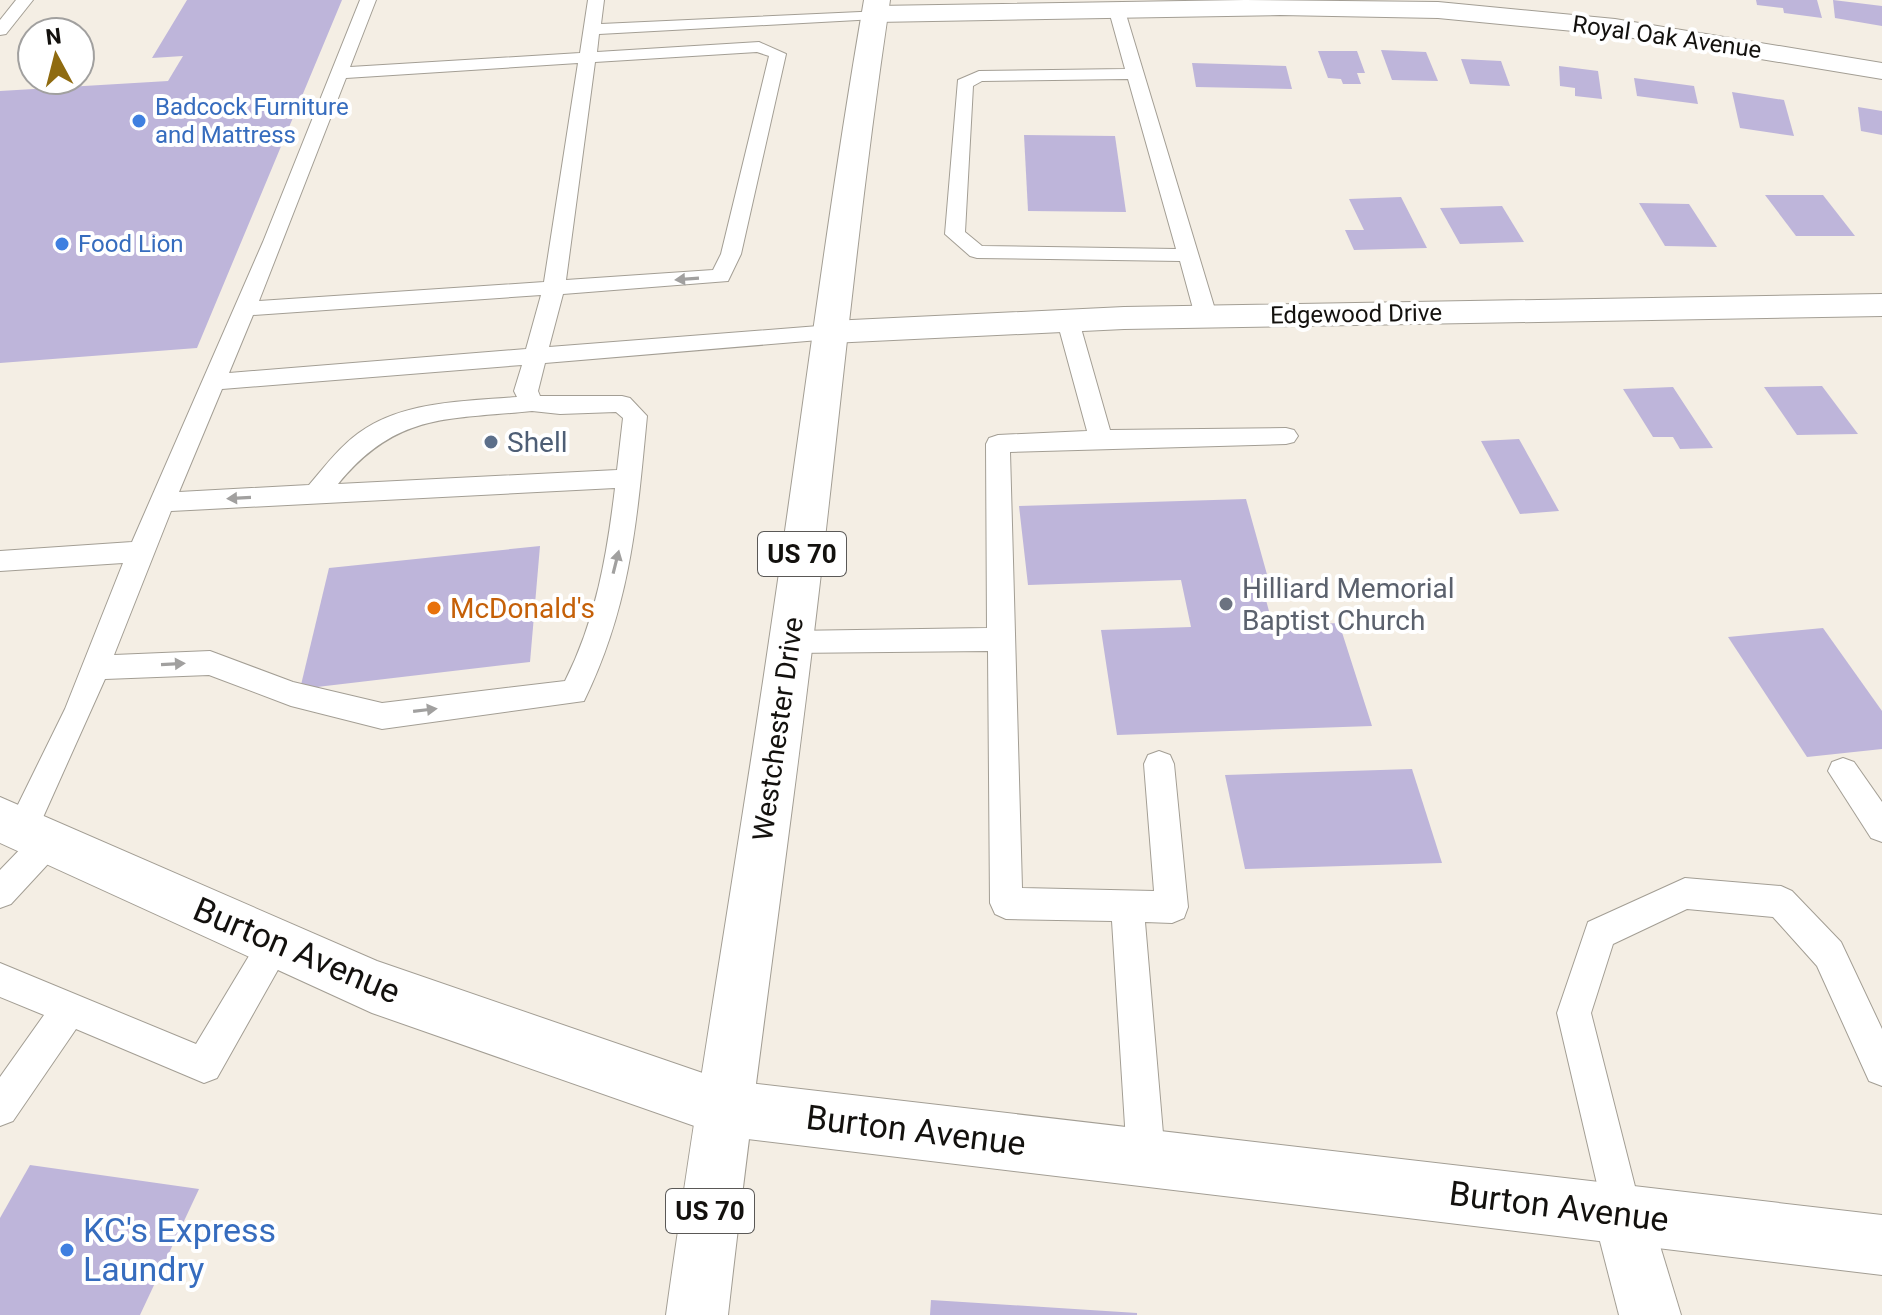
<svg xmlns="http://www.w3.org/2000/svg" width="1882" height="1315" font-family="Roboto,sans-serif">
  <rect width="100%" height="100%" fill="#f4eee4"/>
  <!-- building -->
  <g fill="#beb5da">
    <path d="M 187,0 L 342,0 L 197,348 L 0,363 L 0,91 L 168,81 L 183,56 L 152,58 Z"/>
    <path d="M 1756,0 L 1817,0 L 1822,18 L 1784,13 L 1783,8 L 1757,5 Z"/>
    <path d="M 1833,0 L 1882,6 L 1882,26 L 1835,18 Z"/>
    <path d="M 1381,50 L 1426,52 L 1438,81 L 1392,80 Z"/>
    <path d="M 1318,51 L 1357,51 L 1365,73 L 1357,73 L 1361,84 L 1343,84 L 1341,79 L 1328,78 Z"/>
    <path d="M 1461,59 L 1501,61 L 1510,86 L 1470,84 Z"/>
    <path d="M 1192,63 L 1286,66 L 1292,89 L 1196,87 Z"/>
    <path d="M 1559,66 L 1598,71 L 1602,99 L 1575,96 L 1575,88 L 1560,86 Z"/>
    <path d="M 1634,78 L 1694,86 L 1698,104 L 1637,96 Z"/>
    <path d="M 1732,92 L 1784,100 L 1794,136 L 1740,128 Z"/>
    <path d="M 1858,107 L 1882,111 L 1882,135 L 1861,131 Z"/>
    <path d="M 1024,135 L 1115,136 L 1126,212 L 1028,211 Z"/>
    <path d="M 1765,195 L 1823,195 L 1855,236 L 1796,236 Z"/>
    <path d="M 1401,197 L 1427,248 L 1354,250 L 1345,230 L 1364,230 L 1349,199 Z"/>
    <path d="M 1639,203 L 1689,204 L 1717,247 L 1665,246 Z"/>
    <path d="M 1502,206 L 1524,242 L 1460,244 L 1440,208 Z"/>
    <path d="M 1822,386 L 1858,434 L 1797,435 L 1764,387 Z"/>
    <path d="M 1673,387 L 1713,448 L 1680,449 L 1673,437 L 1653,437 L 1623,389 Z"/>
    <path d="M 1519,439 L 1559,511 L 1520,514 L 1481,441 Z"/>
    <path d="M 1246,499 L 1268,578 L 1260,578 L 1273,626 L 1339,623 L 1372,726 L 1117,735 L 1101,630 L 1191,627 L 1181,580 L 1028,585 L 1019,506 Z"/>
    <path d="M 540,546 L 530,662 L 300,689 L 329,568 Z"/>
    <path d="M 1823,628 L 1882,711 L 1882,749 L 1807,757 L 1728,637 Z"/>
    <path d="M 1412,769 L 1442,863 L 1245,869 L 1225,775 Z"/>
    <path d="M 30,1165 L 199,1189 L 140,1315 L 0,1315 L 0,1218 Z"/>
    <path d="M 931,1300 L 1137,1313 L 1137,1315 L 930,1315 Z"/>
  </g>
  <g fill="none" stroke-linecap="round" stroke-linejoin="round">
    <defs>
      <g id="lane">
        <path d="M 16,0 L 33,0 L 6,34 L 0,35 L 0,20 Z"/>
        <path d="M 360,0 L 376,0 L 350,67 L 580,53 L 588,0 L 604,0 L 601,24 L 882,11 L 882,17 L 876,19 L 599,34 L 597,52 L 759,42 L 786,54 L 741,254 L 728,281 L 563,294 L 549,347 L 831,325 L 839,327 L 842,332 L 839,337 L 831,339 L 545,363 L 538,391 L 540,396 L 622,396 L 630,398 L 647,416 C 637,519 631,605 584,701 L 382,729 L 291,706 L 209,675 L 105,679 L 36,833 L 49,826 L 60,831 L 65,841 L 60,851 L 11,904 L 0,908 L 0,870 L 28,841 L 22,843 L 11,839 L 6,829 L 65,709 L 123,563 L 0,571 L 0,551 L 132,542 L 263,242 ZM 757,52 L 769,56 L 721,254 L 713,270 L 566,280 L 595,62 ZM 578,63 L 544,282 L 259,301 L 346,78 ZM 541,295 L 526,349 L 229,373 L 253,315 ZM 522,365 L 514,391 L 517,397 C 468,401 409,401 366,428 C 343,442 326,465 309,485 L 179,492 L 222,389 ZM 532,411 L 560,414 L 616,412 L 623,418 L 617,470 L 338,484 C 397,412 448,420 532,411 ZM 615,488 C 607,555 596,620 565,681 L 382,703 L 293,682 L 210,651 L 114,655 L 171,511 Z"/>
        <path d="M 1117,6 L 1125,11 L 1217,316 L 1214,321 L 1198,321 L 1195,316 L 1180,261 L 977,258 L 970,256 L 945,234 L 958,80 L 979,71 L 1125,69 L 1109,11 ZM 1128,79 L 1176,249 L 982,246 L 965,232 L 973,86 L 982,81 Z"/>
        <path d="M 1068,314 L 1076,316 L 1079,321 L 1110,430 L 1286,428 L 1294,430 L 1298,436 L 1294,442 L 1286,444 L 1010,452 L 1022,888 L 1154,891 L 1144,764 L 1148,755 L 1159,751 L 1170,755 L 1174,764 L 1188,907 L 1184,918 L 1172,923 L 1145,922 L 1165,1157 L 1159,1170 L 1146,1176 L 1133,1170 L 1127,1157 L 1112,921 L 1006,919 L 995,914 L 990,903 L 988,651 L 791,653 L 781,650 L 777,642 L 781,634 L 791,631 L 987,628 L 986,444 L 989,438 L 998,435 L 1087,431 L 1057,321 L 1060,316 Z"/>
        <path d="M 1843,758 L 1854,762 L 1882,802 L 1882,842 L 1871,838 L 1828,771 L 1832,762 Z"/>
        <path d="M 1685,878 L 1781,886 L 1792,891 L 1841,942 L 1882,1029 L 1882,1086 L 1869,1081 L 1817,966 L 1773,917 L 1687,909 L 1613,944 L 1591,1013 L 1642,1214 L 1636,1227 L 1623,1233 L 1610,1227 L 1604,1214 L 1557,1013 L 1588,922 Z"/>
        <path d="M 276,927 L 288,931 L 293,943 L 217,1078 L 204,1083 L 76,1029 L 13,1121 L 0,1126 L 0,1077 L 44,1015 L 0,997 L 0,963 L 196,1044 L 264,931 Z"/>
      </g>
      <g id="street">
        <path d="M 1245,0 L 1438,2 L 1615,19 L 1882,63 L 1882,79 L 1615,35 L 1438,18 L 1280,15 L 876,22 L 867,19 L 863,14 L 867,9 L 876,6 Z"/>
        <path d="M 1882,294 L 1882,316 L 1124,329 L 831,343 L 819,340 L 814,332 L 819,324 L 831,321 L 1124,307 Z"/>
        <path d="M 1623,1184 L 1644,1193 L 1681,1315 L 1619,1315 L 1593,1214 L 1602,1193 Z"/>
      </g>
      <path id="secondary" d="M 0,797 L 377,961 L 723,1080 L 1882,1215 L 1882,1275 L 723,1136 L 372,1013 L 0,843 Z"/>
      <path id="primary" d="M 864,0 L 890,0 C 858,213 839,427 813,641 C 786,866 753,1090 728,1315 L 666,1315 C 697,1090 736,866 769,641 C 801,427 827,213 864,0 Z"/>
    </defs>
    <!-- lane casing -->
    <use href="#lane" stroke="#a39e94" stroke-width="2"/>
    <!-- street casing -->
    <use href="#street" stroke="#a39e94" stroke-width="2"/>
    <!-- secondary casing -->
    <use href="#secondary" stroke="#a39e94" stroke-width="2"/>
    <!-- primary casing -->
    <use href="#primary" stroke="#a39e94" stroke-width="2"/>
    <!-- lane -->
    <use href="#lane" fill="#fff" fill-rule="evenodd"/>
    <!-- street -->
    <use href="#street" fill="#fff" fill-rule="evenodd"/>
    <!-- secondary -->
    <use href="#secondary" fill="#fff" fill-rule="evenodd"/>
    <!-- primary -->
    <use href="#primary" fill="#fff" fill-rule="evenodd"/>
  </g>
  <!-- one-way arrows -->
  <defs><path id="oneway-solid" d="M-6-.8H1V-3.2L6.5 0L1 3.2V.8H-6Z" transform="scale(2)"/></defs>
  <g fill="#a1a09f">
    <use href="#oneway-solid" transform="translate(687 279) rotate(176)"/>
    <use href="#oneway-solid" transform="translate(239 498) rotate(177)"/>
    <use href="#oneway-solid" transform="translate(616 562) rotate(-76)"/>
    <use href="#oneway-solid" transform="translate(173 664) rotate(-3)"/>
    <use href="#oneway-solid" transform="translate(425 710) rotate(-7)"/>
  </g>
  <!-- markers -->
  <g fill="#3f7fe0" stroke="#fff" stroke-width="3">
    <circle cx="139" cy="121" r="8"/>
    <circle cx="62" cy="244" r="8"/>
    <circle cx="67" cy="1250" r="8"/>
  </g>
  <circle fill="#5c6f8a" stroke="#fff" stroke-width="3" cx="491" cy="442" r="8"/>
  <circle fill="#6b7280" stroke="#fff" stroke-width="3" cx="1226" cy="604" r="8"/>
  <circle fill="#e8710a" stroke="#fff" stroke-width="3" cx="434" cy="608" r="8"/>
  <g text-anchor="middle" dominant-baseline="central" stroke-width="8" stroke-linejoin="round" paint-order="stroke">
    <!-- far-street labels -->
    <g font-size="24" fill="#13110e" stroke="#fff">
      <text transform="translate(1667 37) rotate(8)">Royal Oak Avenue</text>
      <text transform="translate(1356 314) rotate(-1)">Edgewood Drive</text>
    </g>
    <!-- far-shop labels -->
    <g font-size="24" fill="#366cbe" stroke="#fff" text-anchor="start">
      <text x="155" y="107">Badcock Furniture<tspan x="155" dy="28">and Mattress</tspan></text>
      <text x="78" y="244">Food Lion</text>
    </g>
    <!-- shield labels -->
    <g fill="#fff" stroke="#5a5856" stroke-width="2">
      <rect x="758" y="532" width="88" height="44" rx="6"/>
      <rect x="666" y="1189" width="88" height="44" rx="6"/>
    </g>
    <g font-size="26" font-weight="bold" fill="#13110e">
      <text x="802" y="554">US 70</text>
      <text x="710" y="1211">US 70</text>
    </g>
    <!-- service labels -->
    <g font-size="28" fill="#4e5e75" stroke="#fff" text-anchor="start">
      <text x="507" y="442">Shell</text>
    </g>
    <!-- worship labels -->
    <g font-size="28" fill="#5b616d" stroke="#fff" text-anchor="start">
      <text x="1242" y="588">Hilliard Memorial<tspan x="1242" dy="32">Baptist Church</tspan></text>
    </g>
    <!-- food labels -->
    <g font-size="28" fill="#c56008" stroke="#fff" text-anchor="start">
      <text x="450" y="608">McDonald's</text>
    </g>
    <!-- street labels -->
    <g font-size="28" fill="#13110e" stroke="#fff">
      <text transform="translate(778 729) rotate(-82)">Westchester Drive</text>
    </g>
    <!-- near-street labels -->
    <g font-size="34" fill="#13110e" stroke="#fff">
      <text transform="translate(297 950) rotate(23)">Burton Avenue</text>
      <text transform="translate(916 1130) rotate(7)">Burton Avenue</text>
      <text transform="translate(1559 1206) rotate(7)">Burton Avenue</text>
    </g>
    <!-- near-shop labels -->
    <g font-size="34" fill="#366cbe" stroke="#fff" text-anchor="start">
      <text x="83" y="1230">KC's Express<tspan x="83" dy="39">Laundry</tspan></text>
    </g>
  </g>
  <!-- north arrow -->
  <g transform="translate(56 56) rotate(353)"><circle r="38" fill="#ffffff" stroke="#a1a09f" stroke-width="2"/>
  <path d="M0-6L14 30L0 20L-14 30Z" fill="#8f6b10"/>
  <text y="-12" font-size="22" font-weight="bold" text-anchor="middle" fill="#13110e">N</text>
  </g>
</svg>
